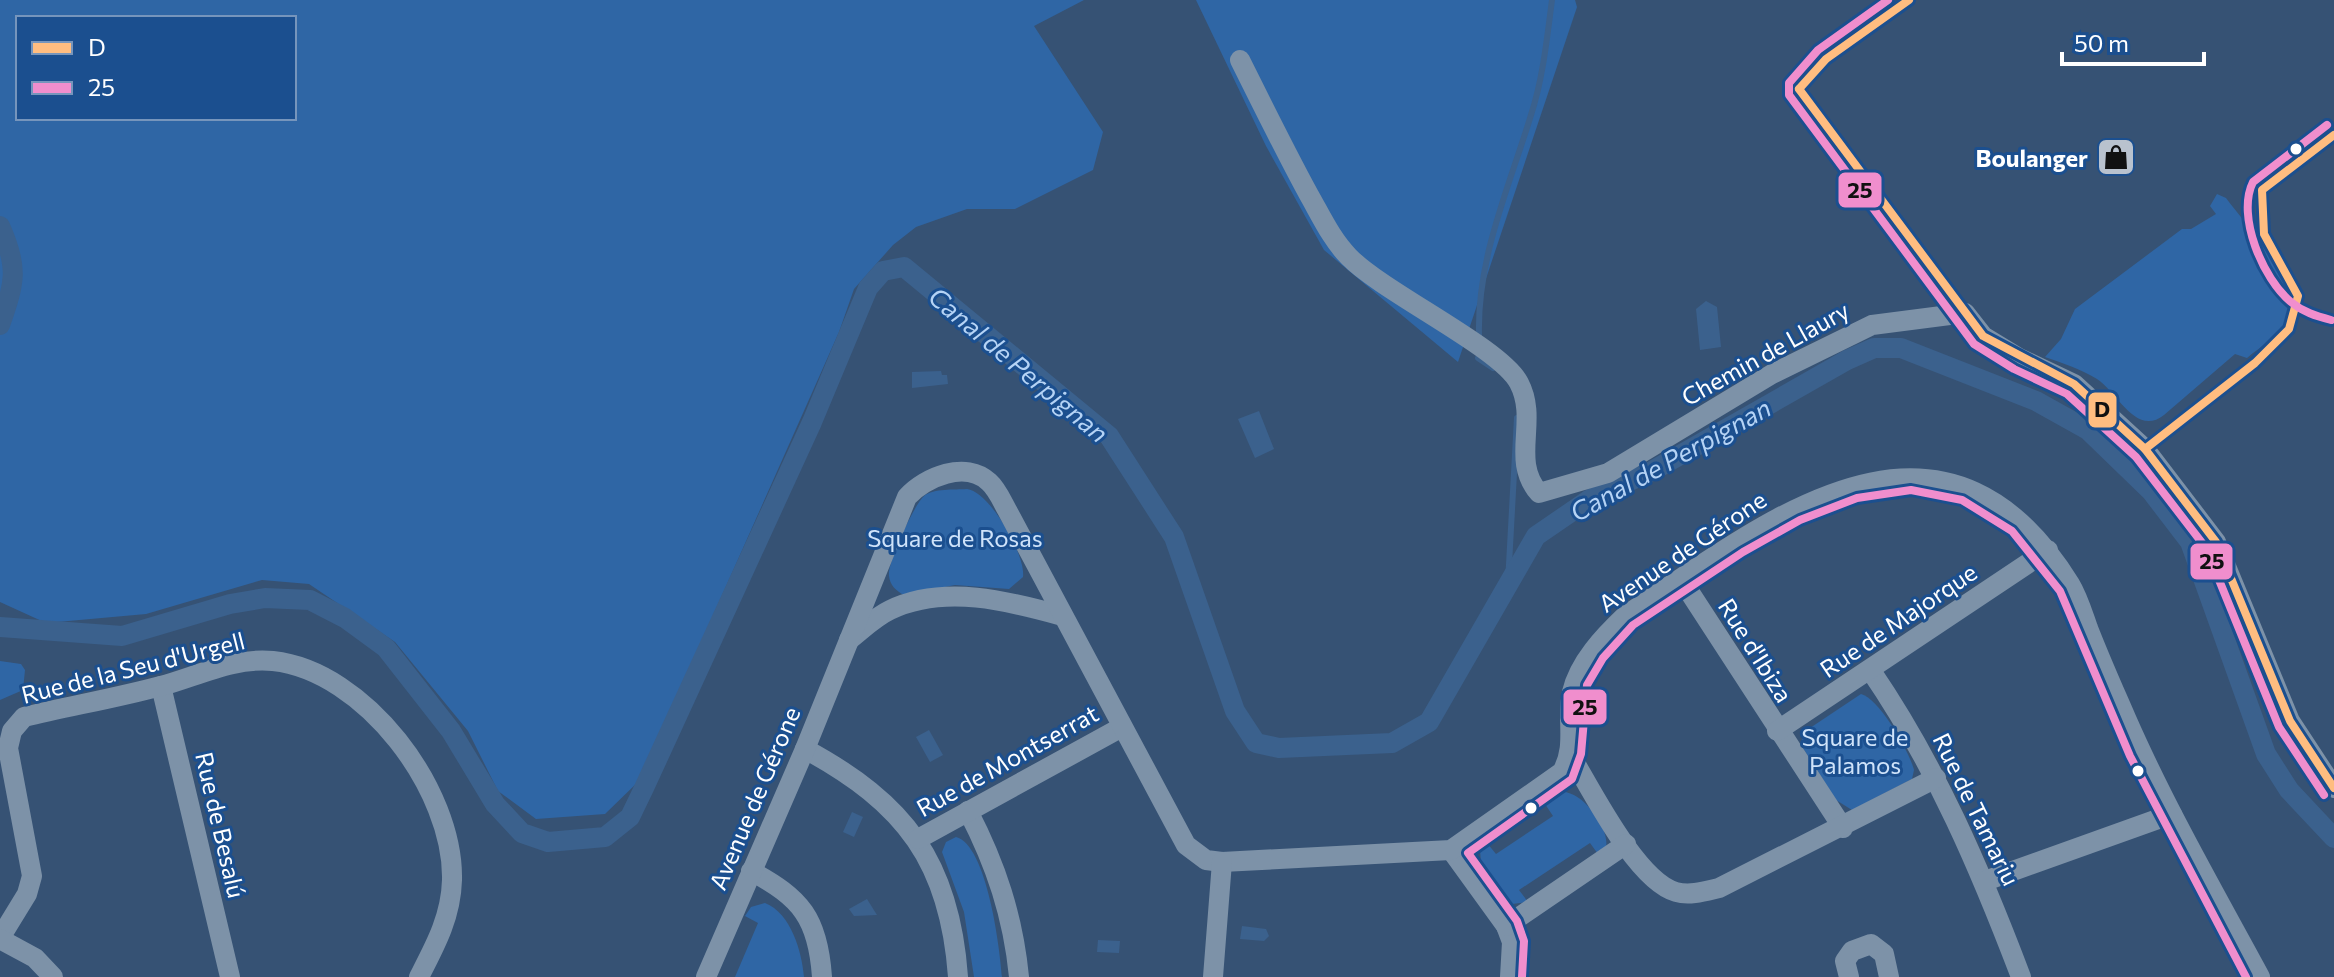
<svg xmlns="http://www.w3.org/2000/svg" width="2334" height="977" font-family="Commissioner,sans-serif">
  <rect width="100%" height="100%" fill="#365274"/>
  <!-- green -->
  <g fill="#2f66a5" fill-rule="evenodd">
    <path d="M 0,0 L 1084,0 L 1034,26 L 1103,132 L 1093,170 L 1015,209 L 967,209 L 916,227 L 893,245 L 854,289 L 839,332 L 640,780 L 605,814 L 536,819 L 498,791 L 468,731 L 395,642 L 309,584 L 262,580 L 146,614 L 46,623 L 0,602 ZM 18,18 L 294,18 L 294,118 L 18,118 Z"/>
    <path d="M 1196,0 L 1575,0 L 1577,7 L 1458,362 L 1324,250 L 1266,146 Z"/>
    <path d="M 2217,194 L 2226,198 C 2246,225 2303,286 2286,320 C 2278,337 2261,346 2247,358 L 2235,354 L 2164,415 C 2136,437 2118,393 2097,379 C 2081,369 2062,363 2045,357 L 2061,339 L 2075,309 L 2182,229 L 2191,229 L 2216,214 L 2210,206 Z"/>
    <path d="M 967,489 C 990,492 1026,555 1023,577 L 1009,589 L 955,585 L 904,595 C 896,591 890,585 889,576 C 887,563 914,505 924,496 C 934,488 954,490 967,489 Z"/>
    <path d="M 0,661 L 21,664 L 25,670 L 23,690 L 0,700 Z"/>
    <path d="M 1861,694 C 1879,698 1910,753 1914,770 L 1912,779 L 1852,810 L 1836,800 L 1801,745 L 1804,732 Z"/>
    <path d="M 1563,792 C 1583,792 1610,828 1606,847 L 1598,854 L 1590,843 L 1519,890 L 1528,902 L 1512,904 L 1481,863 L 1480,850 L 1487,843 L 1496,854 L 1553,816 L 1545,804 Z"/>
    <path d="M 956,837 C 987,845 1000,948 1002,977 L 974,977 L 964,912 L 942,852 L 946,842 Z"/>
    <path d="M 765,903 C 791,913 802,952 804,977 L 735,977 L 758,923 L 745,916 L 751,907 Z"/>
  </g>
  <!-- water -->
  <g fill="#3b618d">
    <path d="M 1706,301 L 1717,307 L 1721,347 L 1700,350 L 1696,309 Z"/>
    <path d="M 941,371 L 942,375 L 947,375 L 948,384 L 912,388 L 912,372 Z"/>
    <path d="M 1259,411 L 1274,449 L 1255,458 L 1238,419 Z"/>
    <path d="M 929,730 L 943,755 L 930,762 L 916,737 Z"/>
    <path d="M 852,812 L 863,817 L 854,837 L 843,832 Z"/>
    <path d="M 867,899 L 877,915 L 854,916 L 849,909 Z"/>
    <path d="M 1242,926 L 1266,929 L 1269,936 L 1264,941 L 1240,939 Z"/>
    <path d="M 1098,940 L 1120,941 L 1119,953 L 1097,952 Z"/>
  </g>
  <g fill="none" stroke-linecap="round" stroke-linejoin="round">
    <!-- stream -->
    <g stroke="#3b618d" stroke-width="6">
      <path d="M 1479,335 C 1477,258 1509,187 1531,115 C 1543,78 1547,38 1552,0"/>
      <path d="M 1478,358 L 1493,368"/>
      <path d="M 1508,583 L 1517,418"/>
    </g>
    <!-- canal -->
    <g stroke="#3b618d" stroke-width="20">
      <path d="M 0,226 C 19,268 15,282 0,325"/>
      <path d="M 0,627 L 122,636 L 230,604 L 265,598 L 310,600 L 345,618 L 386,648 L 451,731 L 495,804 L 522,833 L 548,842 L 605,837 L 630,817 L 644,788 L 812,422 L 868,288 L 883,271 L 904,267 L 1109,436 L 1174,537 L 1235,711 L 1256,743 L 1279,748 L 1392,743 L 1429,722 L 1536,536 L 1590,499 L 1652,471 L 1847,360 L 1874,348 L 1901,348 L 2036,401 L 2088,430 L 2151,491 L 2190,542 L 2266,754 L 2289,790 L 2334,838"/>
    </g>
    <!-- street -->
    <g stroke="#7d92a8" stroke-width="20">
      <path d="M 1240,60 C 1263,106 1285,151 1309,195 C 1321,216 1332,240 1349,257 C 1384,293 1501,348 1519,383 C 1539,421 1510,460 1539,493 L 1608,473 L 1772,374 L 1872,325 L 1965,313 L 1983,336 L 2019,358 L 2074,384 L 2145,449 L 2216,542 L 2290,721 L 2334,788"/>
      <path d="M 1681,579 L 1843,828"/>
      <path d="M 849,640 C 862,630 875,617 890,610 C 944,584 1009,601 1063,616"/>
      <path d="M 1871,671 C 1936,766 1980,869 2021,977"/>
      <path d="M 161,686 L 230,977"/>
      <path d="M 1777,731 L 2048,550"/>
      <path d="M 805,749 C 905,803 950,862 958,977"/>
      <path d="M 1571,756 C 1592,791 1637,881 1676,892 C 1690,896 1706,891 1719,888 L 1936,778"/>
      <path d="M 968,811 C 996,865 1013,916 1019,977"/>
      <path d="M 918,839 L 1122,727"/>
      <path d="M 1451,850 L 1506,926 L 1512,942 L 1510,977"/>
      <path d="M 751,871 C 801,898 818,918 822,977"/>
      <path d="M 1985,881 L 2172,814"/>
      <path d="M 1506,926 L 1626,844"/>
      <path d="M 0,938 L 27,894 L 32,876 L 8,748 L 12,731 L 24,717 C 70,706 116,698 161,686 C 198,676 234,657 273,661 C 365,671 454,790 452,880 C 451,917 435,946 419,977"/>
      <path d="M 0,939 L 35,958 L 53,977"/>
      <path d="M 706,977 L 805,749 L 907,497 C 925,477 966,460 989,482 C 997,489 1002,501 1007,510 L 1186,845 L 1206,860 L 1222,862 L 1451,850 L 1562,772 C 1577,746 1566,720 1572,692 C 1579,662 1604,636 1625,616 C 1769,520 1942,378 2070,584 C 2078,597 2083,614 2088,628 C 2100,659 2113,688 2126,718 C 2165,807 2214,892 2260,977"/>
      <path d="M 1213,977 L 1222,862"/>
      <path d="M 1849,977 L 1845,961 L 1852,951 L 1871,944 L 1884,954 L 1889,977"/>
    </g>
    <defs>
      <g id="bus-1">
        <path d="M 1799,89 L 1983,336 L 2074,384 L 2145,449 L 2216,542 L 2290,721 L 2334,788"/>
        <path d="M 1799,89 L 1826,59 L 1909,0"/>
        <path d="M 2145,449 L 2255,363 L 2289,329 L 2298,296 L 2264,234 L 2262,190 L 2334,135"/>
      </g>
      <g id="bus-2">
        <path d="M 1888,0 L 1818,50 L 1789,83 L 1789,95 L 1974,344 L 2014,369 L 2067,394 L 2136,457 L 2206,548 L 2279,727 L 2324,795"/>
        <path d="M 2327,125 L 2253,182 C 2236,216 2263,279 2291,302 C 2303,312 2316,316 2331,320"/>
        <path d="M 1522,977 L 1524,941 L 1517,921 L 1468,853 L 1572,779 L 1581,754 L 1587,685 L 1603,658 L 1633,625 L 1743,552 L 1800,520 L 1857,498 L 1911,490 L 1962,500 L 2012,531 L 2060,591 L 2130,756 L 2246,977"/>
      </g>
    </defs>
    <!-- bus-1 casing -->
    <use href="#bus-1" stroke="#1b4f8f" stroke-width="14"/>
    <!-- bus-2 casing -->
    <use href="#bus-2" stroke="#1b4f8f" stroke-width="14"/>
    <!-- bus-1 -->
    <use href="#bus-1" stroke="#ffbd80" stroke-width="8"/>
    <!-- bus-2 -->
    <use href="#bus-2" stroke="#f08ecd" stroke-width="8"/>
  </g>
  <!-- icons -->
  <defs>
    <symbol id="shop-square" viewBox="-11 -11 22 22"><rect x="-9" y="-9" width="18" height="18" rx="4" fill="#b9c2ce" stroke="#1b4f8f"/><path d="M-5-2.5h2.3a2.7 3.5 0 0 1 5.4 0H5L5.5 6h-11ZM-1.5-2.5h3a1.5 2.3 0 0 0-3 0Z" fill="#111"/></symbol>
  </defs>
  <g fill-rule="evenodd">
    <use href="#shop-square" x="2094" y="135" width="44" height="44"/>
  </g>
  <!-- markers -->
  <g fill="#fff" stroke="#1b4f8f" stroke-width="3">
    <circle cx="2296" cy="149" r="7"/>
    <circle cx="2138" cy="771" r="7"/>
    <circle cx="1531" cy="808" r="7"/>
  </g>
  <g text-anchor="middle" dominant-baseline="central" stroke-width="6" stroke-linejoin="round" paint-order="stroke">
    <!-- poi labels -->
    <g font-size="24" font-weight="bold" fill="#fff" stroke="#1b4f8f" text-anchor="end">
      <text x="2088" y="157">Boulanger</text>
    </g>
    <!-- street labels -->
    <g font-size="24" fill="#fff" stroke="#1b4f8f">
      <text transform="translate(1765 353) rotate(-29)">Chemin de Llaury</text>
      <text transform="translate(1682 551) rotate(-34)">Avenue de Gérone</text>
      <text transform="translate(1898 620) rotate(-34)">Rue de Majorque</text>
      <text transform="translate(1756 650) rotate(58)">Rue d'Ibiza</text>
      <text transform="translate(133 667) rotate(-14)">Rue de la Seu d'Urgell</text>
      <text transform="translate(1007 760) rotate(-29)">Rue de Montserrat</text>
      <text transform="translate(754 798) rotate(-67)">Avenue de Gérone</text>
      <text transform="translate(1977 809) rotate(64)">Rue de Tamariu</text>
      <text transform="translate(221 825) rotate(77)">Rue de Besalú</text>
    </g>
    <!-- park labels -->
    <g font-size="24" fill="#cfe3fa" stroke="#1b4f8f">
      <text x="955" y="537">Square de Rosas</text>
      <text x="1855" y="736">Square de<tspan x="1855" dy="28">Palamos</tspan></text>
    </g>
    <!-- water labels -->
    <g font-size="26" font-style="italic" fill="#b5d3f5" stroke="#1b4f8f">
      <text transform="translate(1019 364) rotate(40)">Canal de Perpignan</text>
      <text transform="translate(1670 459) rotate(-29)">Canal de Perpignan</text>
    </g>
  </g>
  <g stroke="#1b4f8f" stroke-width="3">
    <rect x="1837" y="171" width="46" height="38" rx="8" fill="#f08ecd"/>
    <rect x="2087" y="391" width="31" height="38" rx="8" fill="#ffbd80"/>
    <rect x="2189" y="542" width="45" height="39" rx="8" fill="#f08ecd"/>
    <rect x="1562" y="688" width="46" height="38" rx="8" fill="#f08ecd"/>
  </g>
  <g font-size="22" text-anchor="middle" font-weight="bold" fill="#111">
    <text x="1860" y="198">25</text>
    <text x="2102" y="417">D</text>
    <text x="2212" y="569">25</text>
    <text x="1585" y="715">25</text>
  </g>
  <!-- legend -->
  <rect x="16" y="16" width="280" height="104" fill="#1b4f8f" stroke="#7695bc" stroke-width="2"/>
  <rect x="32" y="42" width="40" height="12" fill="#ffbd80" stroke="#7695bc" stroke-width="2"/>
  <text x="88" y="56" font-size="24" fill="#ffffff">D</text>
  <rect x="32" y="82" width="40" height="12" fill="#f08ecd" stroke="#7695bc" stroke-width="2"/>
  <text x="88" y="96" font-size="24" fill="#ffffff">25</text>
  <!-- scale -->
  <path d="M2062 52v12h142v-12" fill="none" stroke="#ffffff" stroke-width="4"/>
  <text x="2074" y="52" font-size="24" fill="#ffffff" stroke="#1b4f8f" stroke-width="6" paint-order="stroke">50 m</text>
</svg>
